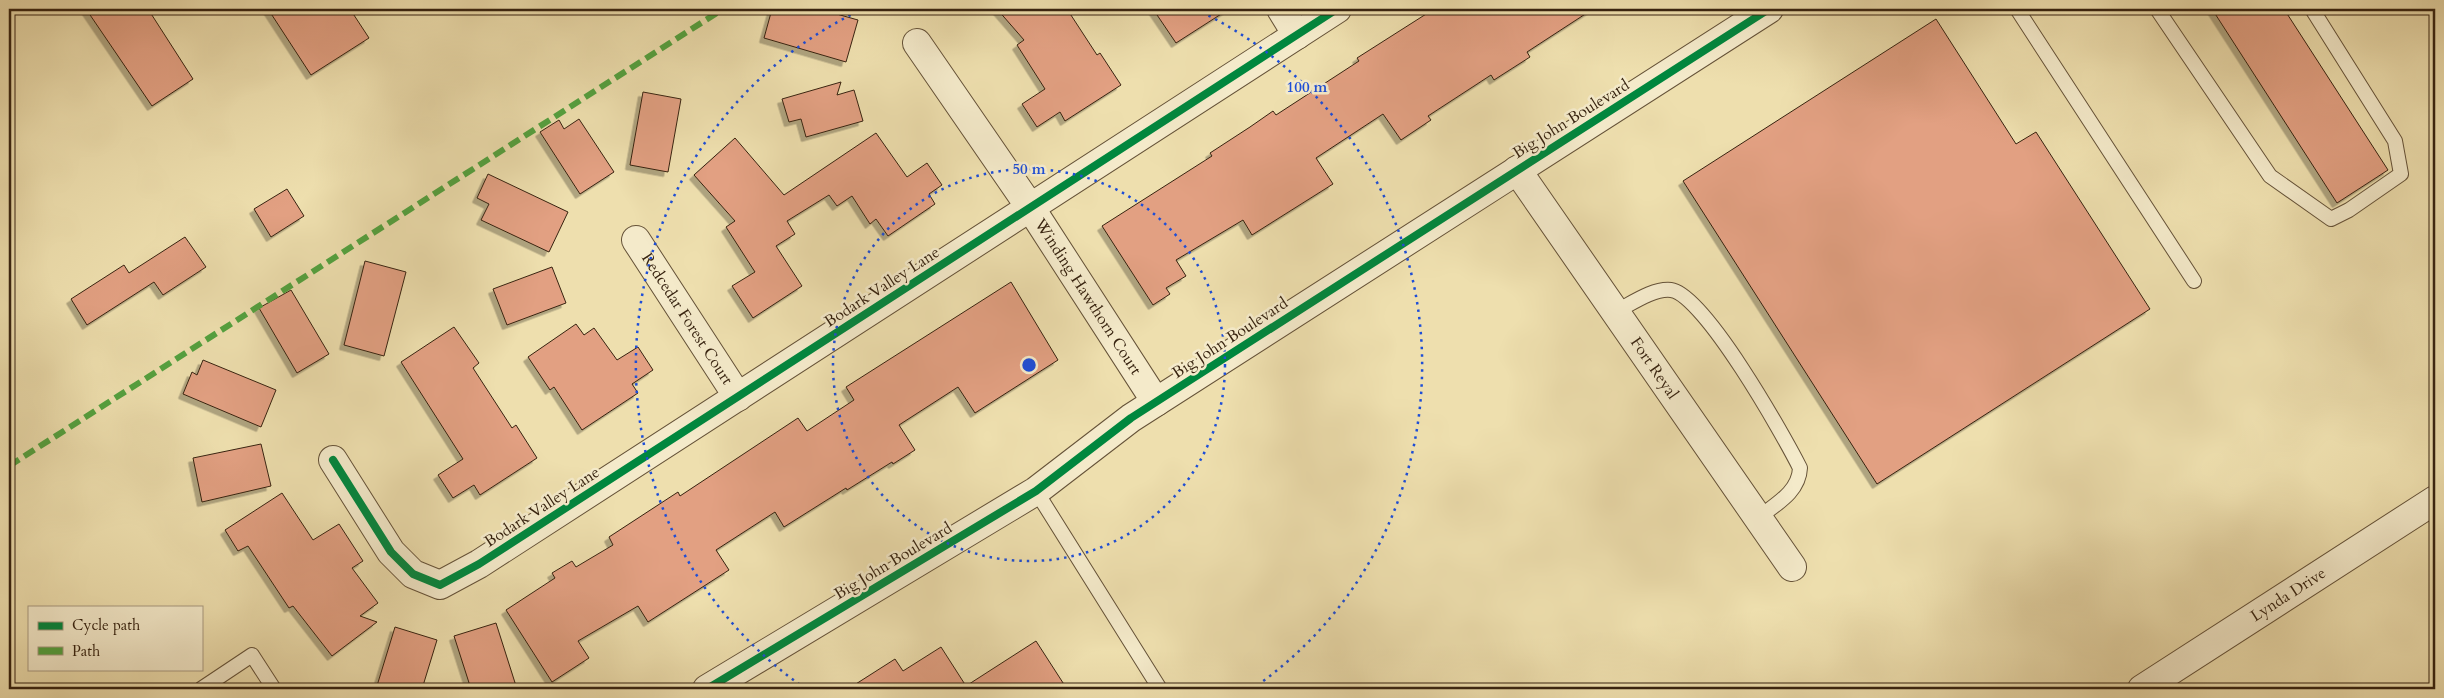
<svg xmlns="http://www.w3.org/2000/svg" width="2444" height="698" font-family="Cardo,serif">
  <defs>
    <filter id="shadow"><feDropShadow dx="-4.5" dy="4.5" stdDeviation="0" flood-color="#0004"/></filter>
  </defs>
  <rect width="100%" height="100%" fill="#eedfae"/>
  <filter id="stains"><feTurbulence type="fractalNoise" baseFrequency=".004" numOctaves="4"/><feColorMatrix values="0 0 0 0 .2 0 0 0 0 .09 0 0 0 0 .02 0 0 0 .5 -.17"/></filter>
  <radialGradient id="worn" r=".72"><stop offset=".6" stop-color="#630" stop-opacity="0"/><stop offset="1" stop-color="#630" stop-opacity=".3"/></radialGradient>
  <!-- building -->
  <g fill="#e2a082" stroke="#372310" filter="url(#shadow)">
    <path d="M 86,9 L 148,9 L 193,79 L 152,106 Z"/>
    <path d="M 268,9 L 350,9 L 369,38 L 311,75 Z"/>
    <path d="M 772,9 L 819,9 L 858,20 L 846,62 L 764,38 Z"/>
    <path d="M 997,9 L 1067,9 L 1097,55 L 1100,53 L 1121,85 L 1065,121 L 1060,112 L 1037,127 L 1022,104 L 1045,89 L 1017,45 L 1024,40 Z"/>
    <path d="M 1153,9 L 1229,9 L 1176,43 Z"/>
    <path d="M 1434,9 L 1593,9 L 1527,52 L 1530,57 L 1494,80 L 1491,75 L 1428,116 L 1431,120 L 1401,140 L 1383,114 L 1316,158 L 1333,184 L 1252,235 L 1243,220 L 1176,260 L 1186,276 L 1166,288 L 1170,294 L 1153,305 L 1102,226 L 1212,156 L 1210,153 L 1250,127 L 1273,111 L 1276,115 L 1359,61 L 1357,58 Z"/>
    <path d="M 2212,9 L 2284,9 L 2388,170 L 2337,203 Z"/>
    <path d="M 1936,19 L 2016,144 L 2036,132 L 2150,309 L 1877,484 L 1683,181 Z"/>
    <path d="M 841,82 L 837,95 L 854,90 L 863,121 L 806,137 L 801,119 L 789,122 L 782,99 Z"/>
    <path d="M 643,92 L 681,99 L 668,172 L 630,165 Z"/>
    <path d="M 579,119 L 614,172 L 580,194 L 540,132 L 559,120 L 564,129 Z"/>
    <path d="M 876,133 L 907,177 L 927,163 L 942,185 L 929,194 L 935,204 L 888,236 L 876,219 L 870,224 L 852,196 L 837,206 L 829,195 L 787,221 L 795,234 L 776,246 L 802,286 L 753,318 L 732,286 L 755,272 L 726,227 L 735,221 L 694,175 L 735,138 L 784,195 Z"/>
    <path d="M 488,174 L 568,212 L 549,252 L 481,220 L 489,204 L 477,198 Z"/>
    <path d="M 287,189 L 304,216 L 271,237 L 254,209 Z"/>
    <path d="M 185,237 L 206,267 L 163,295 L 154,282 L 87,325 L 71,299 L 124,265 L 129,273 Z"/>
    <path d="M 365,261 L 406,272 L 384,356 L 344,345 Z"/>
    <path d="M 552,267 L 566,303 L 507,325 L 493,289 Z"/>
    <path d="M 1011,282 L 1058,360 L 975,413 L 958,387 L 899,425 L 915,450 L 893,464 L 892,462 L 847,490 L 846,488 L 784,527 L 775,512 L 716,550 L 729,570 L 648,622 L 638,606 L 578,641 L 589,658 L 552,682 L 506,610 L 555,578 L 552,573 L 572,561 L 576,567 L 613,545 L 609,537 L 678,492 L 680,496 L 798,418 L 807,431 L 854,400 L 846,387 Z"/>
    <path d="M 291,290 L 329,354 L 297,373 L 259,308 Z"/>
    <path d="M 576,324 L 584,335 L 594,328 L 617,360 L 638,347 L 653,370 L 632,384 L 638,393 L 582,430 L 554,387 L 550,390 L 528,357 Z"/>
    <path d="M 454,327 L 479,363 L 473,368 L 512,428 L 516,425 L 537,458 L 480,495 L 474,485 L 453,498 L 438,475 L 463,459 L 401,362 Z"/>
    <path d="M 203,360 L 276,390 L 261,427 L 183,394 L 192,372 L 197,375 Z"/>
    <path d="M 261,444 L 271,486 L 202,502 L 193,458 Z"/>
    <path d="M 282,493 L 313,540 L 339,524 L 363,561 L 352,568 L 378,603 L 360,616 L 377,622 L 332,656 L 293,606 L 289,608 L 248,546 L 238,551 L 225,530 Z"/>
    <path d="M 496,623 L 517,689 L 471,689 L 454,636 Z"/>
    <path d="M 395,627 L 437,640 L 422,689 L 376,689 Z"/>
    <path d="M 1036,641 L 1067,689 L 848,689 L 895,659 L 903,671 L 941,647 L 966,686 Z"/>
  </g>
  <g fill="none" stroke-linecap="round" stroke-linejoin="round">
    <defs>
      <g id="lane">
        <path d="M 2017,9 L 2194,281"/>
        <path d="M 2157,9 L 2270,176 L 2331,219 L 2349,210 L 2401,174 L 2395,141 L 2312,9"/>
        <path d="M 1615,312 C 1631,304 1653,288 1671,290 C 1704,294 1784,436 1800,468 C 1799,492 1776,504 1758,518"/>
        <path d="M 1036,491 L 1160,689"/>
        <path d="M 201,689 L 252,655 L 274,689"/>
      </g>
      <g id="street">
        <path d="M 1281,9 L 1297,35"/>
        <path id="s1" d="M 917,43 L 1030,207 L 1156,402"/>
        <path id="s2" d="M 1517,170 L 1792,567"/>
        <path id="s3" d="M 636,240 L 738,397"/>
        <path d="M 333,460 L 391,552 L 413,574 L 440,585 L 479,564 L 1337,9"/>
        <path d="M 707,689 L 1036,491 L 1131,418 L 1769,9"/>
        <path id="s4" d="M 2142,689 L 2435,500"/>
      </g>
    </defs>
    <!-- lane casing -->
    <use href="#lane" stroke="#655238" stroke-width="16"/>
    <!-- street casing -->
    <use href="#street" stroke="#655238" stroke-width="30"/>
    <!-- lane -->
    <use href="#lane" stroke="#f4eaca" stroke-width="14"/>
    <!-- street -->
    <use href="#street" stroke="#f4eaca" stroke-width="28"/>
    <!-- quiet -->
    <path stroke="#53a23f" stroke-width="6" stroke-dasharray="12 6" stroke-linecap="butt" d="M 9,466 L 723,9"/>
    <defs>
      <g id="cycleway">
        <path d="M 333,460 L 391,552 L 413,574 L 440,585 L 479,564 L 1337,9"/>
        <path d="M 707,689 L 1036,491 L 1131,418 L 1769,9"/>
      </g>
    </defs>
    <!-- cycleway casing -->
    <use href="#cycleway" stroke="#f4eaca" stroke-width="11"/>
    <!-- cycleway -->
    <use href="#cycleway" stroke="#00873e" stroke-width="8"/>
  </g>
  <!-- distance rings -->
  <g fill="none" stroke="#1d4ed8" stroke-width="2.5" stroke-dasharray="2.5 5">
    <circle cx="1029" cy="365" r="196"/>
    <path d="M806 689A393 393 0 0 1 863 9M1195 9A393 393 0 0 1 1252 689"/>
  </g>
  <g text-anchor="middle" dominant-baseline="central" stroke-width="5" stroke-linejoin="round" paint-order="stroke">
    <!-- street labels -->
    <g font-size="16" fill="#372310" stroke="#f4eaca">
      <text transform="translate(1571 119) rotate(-32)">Big John Boulevard</text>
      <text transform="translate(882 287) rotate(-33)">Bodark Valley Lane</text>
      <text stroke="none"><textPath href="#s1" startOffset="306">Winding Hawthorn Court</textPath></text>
      <text stroke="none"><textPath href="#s3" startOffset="94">Redcedar Forest Court</textPath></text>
      <text transform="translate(1230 338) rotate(-33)">Big John Boulevard</text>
      <text stroke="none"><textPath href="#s2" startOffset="241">Fort Reyal</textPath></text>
      <text transform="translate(542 507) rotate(-33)">Bodark Valley Lane</text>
      <text transform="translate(893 561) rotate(-31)">Big John Boulevard</text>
      <text stroke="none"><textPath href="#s4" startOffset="174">Lynda Drive</textPath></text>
    </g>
  </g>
  <circle cx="1029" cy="365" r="8" fill="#1d4ed8" stroke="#f4eaca" stroke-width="2.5"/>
  <g font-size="15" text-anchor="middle" font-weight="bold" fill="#1d4ed8" stroke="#f4eaca" stroke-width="5" stroke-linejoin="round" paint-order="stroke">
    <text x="1307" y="92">100 m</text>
    <text x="1029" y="174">50 m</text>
  </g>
  <!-- margin -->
  <rect width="2444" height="698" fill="none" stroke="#eedfae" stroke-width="30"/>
  <rect x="10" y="10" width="2424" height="678" fill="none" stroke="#372310" stroke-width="2.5"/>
  <rect x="15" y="15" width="2414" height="668" fill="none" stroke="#372310"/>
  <!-- legend -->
  <rect x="28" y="606" width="175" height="65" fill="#f4eaca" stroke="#a89a80"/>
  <rect x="38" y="622" width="25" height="8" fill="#00873e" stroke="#a89a80"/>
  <text x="72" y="630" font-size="15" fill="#372310">Cycle path</text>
  <rect x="38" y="647" width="25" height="8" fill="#53a23f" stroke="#a89a80"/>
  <text x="72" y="656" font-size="15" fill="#372310">Path</text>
  <rect width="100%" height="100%" filter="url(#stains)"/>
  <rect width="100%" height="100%" fill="url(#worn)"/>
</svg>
